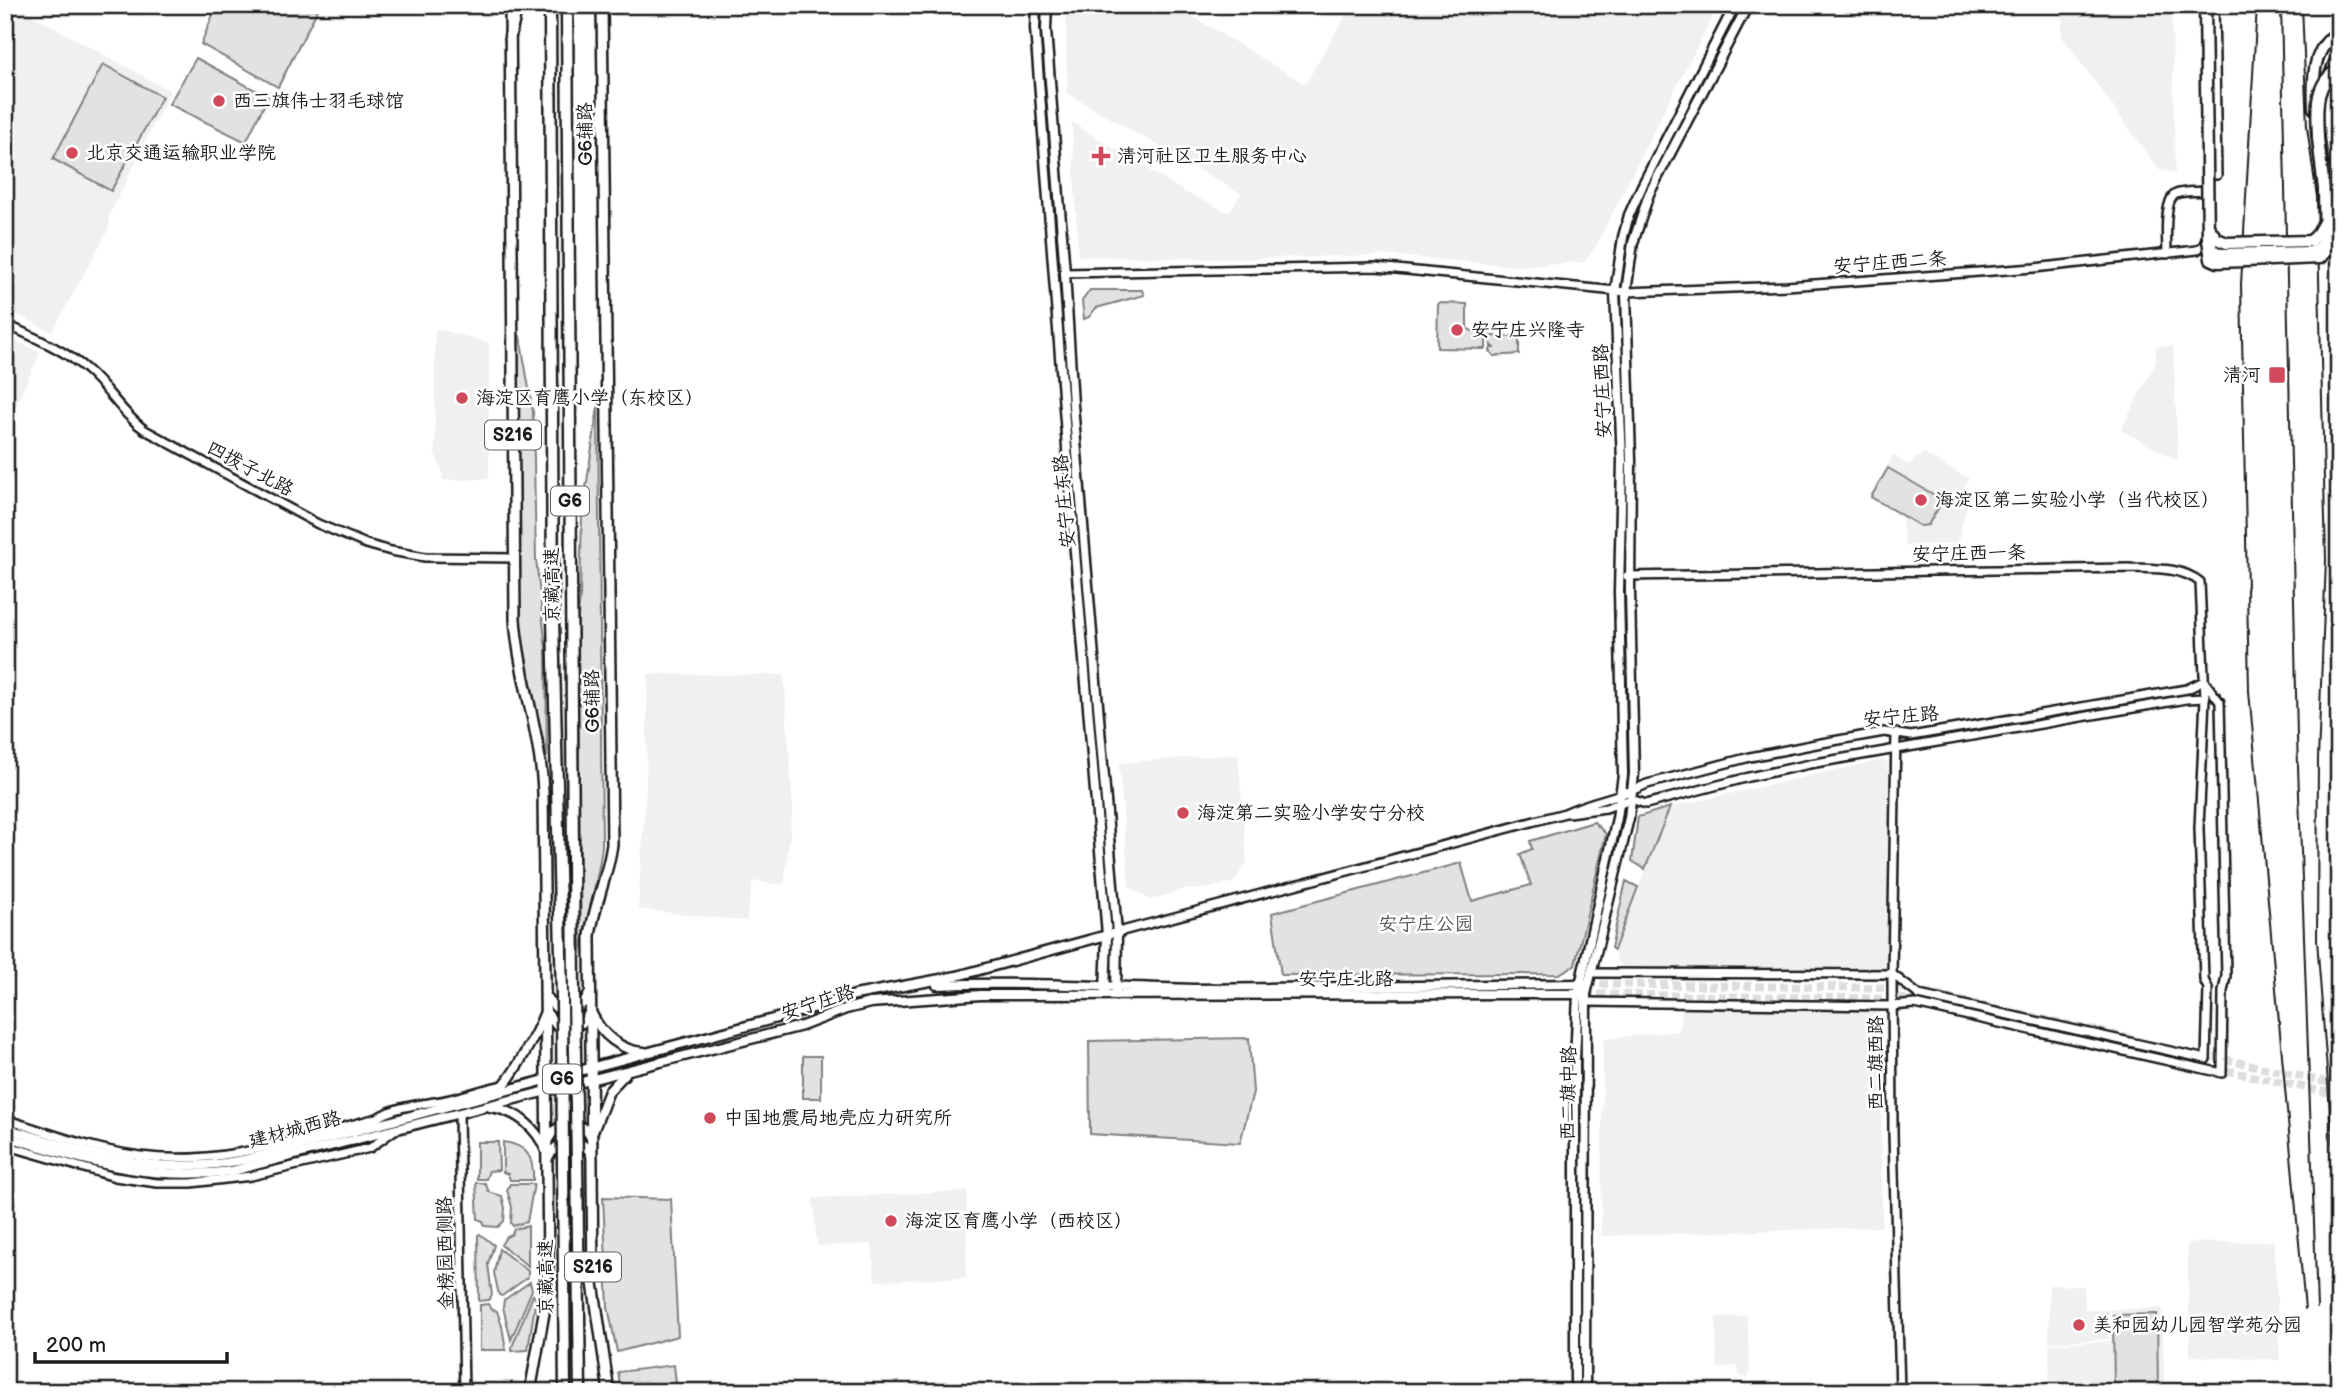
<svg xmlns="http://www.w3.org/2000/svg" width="2344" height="1397" font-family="'Balsamiq Sans','LXGW WenKai TC',sans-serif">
  <rect width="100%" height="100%" fill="#fff"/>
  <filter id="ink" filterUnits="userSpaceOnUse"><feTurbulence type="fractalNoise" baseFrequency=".0143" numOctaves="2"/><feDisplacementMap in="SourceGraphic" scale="14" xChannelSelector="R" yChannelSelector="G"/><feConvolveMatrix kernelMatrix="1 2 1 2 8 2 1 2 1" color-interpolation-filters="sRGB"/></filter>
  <g filter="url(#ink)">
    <!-- built -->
    <g fill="#f0f0f0">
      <path d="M 1066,5 L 1173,5 L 1305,84 L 1352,5 L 1719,5 L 1662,114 L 1596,246 L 1585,262 L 1516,266 L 1384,255 L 1233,259 L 1078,256 L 1072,122 L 1183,191 L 1229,213 L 1241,194 L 1067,93 Z"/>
      <path d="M 2069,5 L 2159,5 L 2172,16 L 2175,173 L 2159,170 L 2061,35 L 2063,17 Z"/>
      <path d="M 21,9 L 170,91 L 109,216 L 109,228 L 52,332 L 5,308 L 5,47 Z"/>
      <path d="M 435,328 L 489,343 L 489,479 L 443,480 L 443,473 L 435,454 Z"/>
      <path d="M 5,335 L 40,353 L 5,429 Z"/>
      <path d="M 2156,346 L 2173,346 L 2178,461 L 2121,430 L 2156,362 Z"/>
      <path d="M 1923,453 L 1969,479 L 1964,486 L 1971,495 L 1965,511 L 1958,543 L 1905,546 L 1901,517 L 1869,498 L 1894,454 L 1899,460 L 1909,465 Z"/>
      <path d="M 648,674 L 784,675 L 793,808 L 784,885 L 753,881 L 746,921 L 638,909 L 646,787 Z"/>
      <path d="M 1238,754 L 1247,862 L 1234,882 L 1205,889 L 1186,889 L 1150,900 L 1129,886 L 1119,763 Z"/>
      <path d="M 1882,760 L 1888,762 L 1887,973 L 1625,969 L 1617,961 L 1614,950 L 1670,807 Z"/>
      <path d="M 1682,1007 L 1880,1011 L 1882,1227 L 1601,1236 L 1603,1039 L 1679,1031 Z"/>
      <path d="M 967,1191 L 966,1278 L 875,1281 L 872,1244 L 817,1246 L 813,1198 Z"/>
      <path d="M 2274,1241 L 2280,1360 L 2190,1356 L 2187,1243 Z"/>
      <path d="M 2049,1285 L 2084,1286 L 2085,1310 L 2109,1310 L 2109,1339 L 2049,1342 Z"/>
      <path d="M 2163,1308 L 2164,1392 L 2050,1392 L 2049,1344 L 2111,1341 L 2111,1309 Z"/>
      <path d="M 1747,1316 L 1750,1370 L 1747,1378 L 1740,1376 L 1738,1366 L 1717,1368 L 1716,1317 Z"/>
    </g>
    <!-- green -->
    <g fill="#e2e2e2" stroke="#7f7f7f" stroke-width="2">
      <path d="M 217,5 L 320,5 L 278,87 L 201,44 Z"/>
      <path d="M 196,58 L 268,97 L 246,142 L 169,104 Z"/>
      <path d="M 103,64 L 162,97 L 111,191 L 53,159 Z"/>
      <path d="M 1090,290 L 1142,290 L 1144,295 L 1096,308 L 1089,317 L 1084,319 L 1082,301 Z"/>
      <path d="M 1438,303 L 1467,304 L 1467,328 L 1472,331 L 1486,332 L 1486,349 L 1437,348 Z"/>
      <path d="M 520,336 L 533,412 L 536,559 L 546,649 L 547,757 L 523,659 L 518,623 L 515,337 Z"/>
      <path d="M 1490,336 L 1519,337 L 1519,354 L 1494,356 L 1490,351 L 1491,348 L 1495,348 L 1491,346 Z"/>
      <path d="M 598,407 L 602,845 C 599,882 585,917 581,955 L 577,626 L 580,596 L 582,515 Z"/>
      <path d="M 1888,468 L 1943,500 L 1928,525 L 1920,526 L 1871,497 Z"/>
      <path d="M 1670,807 L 1645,869 L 1632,861 L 1638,817 Z"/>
      <path d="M 1594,822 L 1606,834 L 1575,965 L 1559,974 L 1281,975 L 1272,913 L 1461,863 L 1472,901 L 1531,885 L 1520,854 L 1532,849 L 1530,841 Z"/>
      <path d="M 1626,881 L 1638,887 L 1614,950 L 1611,948 Z"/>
      <path d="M 1249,1038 L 1253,1092 L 1240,1143 L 1090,1134 L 1089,1041 Z"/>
      <rect x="803" y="1056" width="18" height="42"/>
      <path d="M 477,1142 L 498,1142 L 499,1170 L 489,1171 L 486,1179 L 477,1179 Z"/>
      <path d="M 503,1142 C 527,1145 534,1157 533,1180 L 510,1180 L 508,1174 L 503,1172 Z"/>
      <path d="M 476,1183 L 485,1183 L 489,1192 L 502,1196 L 505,1208 L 504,1221 L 498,1227 L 485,1226 L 483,1221 L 478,1219 Z"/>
      <path d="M 510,1184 L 534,1184 L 527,1222 L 513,1226 L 511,1223 L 512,1207 L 507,1190 Z"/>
      <path d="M 603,1197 L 671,1199 L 678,1336 L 617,1352 L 608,1307 Z"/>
      <path d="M 528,1226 L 528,1266 L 501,1245 L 506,1237 L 512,1234 L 514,1229 Z"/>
      <path d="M 480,1234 L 494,1245 L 488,1264 L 492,1295 L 489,1300 L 479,1301 L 478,1235 Z"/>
      <path d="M 499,1249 L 528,1271 L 528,1277 L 502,1296 L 499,1295 L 494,1273 Z"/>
      <path d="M 530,1282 L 532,1290 L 511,1340 L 503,1307 L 504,1300 Z"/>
      <path d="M 533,1295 L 536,1298 L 528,1350 L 512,1351 L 512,1347 Z"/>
      <path d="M 488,1304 L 491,1309 L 497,1311 L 502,1326 L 506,1350 L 480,1350 L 480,1305 Z"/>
      <path d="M 2157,1314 L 2158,1392 L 2114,1392 L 2113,1315 Z"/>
      <path d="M 674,1365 L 677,1392 L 621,1392 L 618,1372 Z"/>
    </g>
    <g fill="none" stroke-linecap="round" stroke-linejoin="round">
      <!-- secondary-tunnel -->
      <g stroke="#ddd" stroke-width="8" stroke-dasharray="8 4" stroke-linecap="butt">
        <path d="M 1588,984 L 1904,988 L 2134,1039"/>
        <path d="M 1586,994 L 1904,999 L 1922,1003"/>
        <path d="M 2202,1054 L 2339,1085"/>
        <path d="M 2215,1068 L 2339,1095"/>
      </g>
      <defs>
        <g id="tertiary">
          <path d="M 2208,182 L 2211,175 L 2217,175 L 2214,5"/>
          <path d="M 2167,254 C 2167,242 2163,200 2176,194 C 2183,191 2196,192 2204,191"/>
          <path d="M 1065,273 L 1376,267 L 1626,292 L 1787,286 L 2034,268 L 2197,250 L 2204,245 L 2206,238"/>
          <path d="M 5,324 C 33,337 64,349 87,370 C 108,388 122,414 145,430 L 318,524 L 366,544 L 391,551 L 425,557 L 514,558"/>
          <path d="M 1896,733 L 1892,974 L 1893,1133 L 1900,1392"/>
          <path d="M 1568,813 L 1606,808 L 1631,799 L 1646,804 L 1749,777 L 1810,764 L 2186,699 L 2205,698"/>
          <path d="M 1111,934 L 1565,813 C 1592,800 1621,797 1647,784 L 1750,757 L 1816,744 L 1884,732 L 1911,736 L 2187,689 L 2204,681 L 2220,702 L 2226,976 L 2223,991 L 2222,1073 L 1915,1004 L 1892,1006 L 1586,1002"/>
          <path d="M 1591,973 L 1892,974 L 1919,995 L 2206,1059 L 2208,988 L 2204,980 L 2199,828 L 2205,698 L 2200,582 C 2180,566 2152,569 2128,568 L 1627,576"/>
          <path d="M 459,1114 L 464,1392"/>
          <path d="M 5,1119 C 49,1133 94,1150 140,1156 C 221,1167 300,1138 377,1118 C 395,1107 415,1105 435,1102 C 458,1099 481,1089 504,1085"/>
          <path d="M 5,1145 L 115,1177 L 157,1183 L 191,1183 L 251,1176 L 370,1148 L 392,1132"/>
        </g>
        <g id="secondary">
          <path d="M 1036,5 L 1035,28 L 1074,540 L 1107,935 L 1105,994"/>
          <path d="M 1047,5 L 1046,30 L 1065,273 L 1073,405 L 1117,933 L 1116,995"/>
          <path d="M 937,985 C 1023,981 1107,987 1193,989 L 1582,984"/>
          <path d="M 546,996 L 556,1008 C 570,1012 583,1009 589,994"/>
          <path d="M 546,1012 L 556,1025 C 572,1029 585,1027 590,1010"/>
          <path d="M 592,1014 C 601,1034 621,1051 644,1052"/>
          <path d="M 497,1092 C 512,1080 537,1032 544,1014"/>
          <path d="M 490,1107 C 516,1110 537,1128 546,1151"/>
          <path d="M 5,1128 C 102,1157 163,1181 265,1155 L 803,1011 L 855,995 L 957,976 L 1107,935"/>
          <path d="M 593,1132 L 609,1091 L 625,1074"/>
          <path d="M 5,1136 C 86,1160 146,1182 232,1171 L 802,1026 L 846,1009 L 870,1003 L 981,995 L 1586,994"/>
          <path d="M 548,1140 C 556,1121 582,1117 591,1138"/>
          <path d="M 548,1158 C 556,1139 583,1135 591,1155"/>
          <path d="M 1575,1392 L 1575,1060 L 1578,994 L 1617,818 L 1623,775 L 1619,592 L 1622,461 L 1615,292 L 1623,237 L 1629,215 L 1642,186 L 1735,5"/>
          <path d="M 1585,1392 L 1586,994 L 1629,818 L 1634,774 L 1630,592 L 1631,460 L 1626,292 L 1633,243 L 1649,194 L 1748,5"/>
        </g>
        <g id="primary">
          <path d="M 510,5 L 515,619 C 519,678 541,733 543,793 L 548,1264 L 544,1313 L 530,1392"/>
          <path d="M 602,5 L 612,844 C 608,876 594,905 590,936 L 593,1283 L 609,1392"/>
        </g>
        <g id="motorway">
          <path d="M 550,5 L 553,618 L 562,996"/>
          <path d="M 567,5 L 574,997"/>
          <path d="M 510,36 L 517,5"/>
          <path d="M 2339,55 C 2334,64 2330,72 2329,82 C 2327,100 2331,158 2339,172"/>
          <path d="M 2314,108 C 2313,80 2311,48 2339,32"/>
          <path d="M 2317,130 L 2324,189"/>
          <path d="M 577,1162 L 580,1392"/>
          <path d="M 563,1163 L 565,1392"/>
        </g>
      </defs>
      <!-- tertiary casing -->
      <use href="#tertiary" stroke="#1c1c1c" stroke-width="12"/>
      <!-- secondary casing -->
      <use href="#secondary" stroke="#1c1c1c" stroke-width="13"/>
      <!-- primary casing -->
      <use href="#primary" stroke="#1c1c1c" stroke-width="14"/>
      <!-- motorway casing -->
      <use href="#motorway" stroke="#1c1c1c" stroke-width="15"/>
      <!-- tertiary -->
      <use href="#tertiary" stroke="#fff" stroke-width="7"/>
      <!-- secondary -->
      <use href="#secondary" stroke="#fff" stroke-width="8"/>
      <!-- primary -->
      <use href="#primary" stroke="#fff" stroke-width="9"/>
      <!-- motorway -->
      <use href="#motorway" stroke="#fff" stroke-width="10"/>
      <!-- rail -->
      <g stroke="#1c1c1c" stroke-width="2">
        <path d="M 2257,5 L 2241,284 L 2249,691 L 2305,1309"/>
        <path d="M 2281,5 L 2297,737 L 2317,1308"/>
        <path d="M 2302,5 L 2307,127 L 2317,197 L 2326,560 L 2318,759 L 2317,940 L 2333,1149 L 2333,1392"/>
      </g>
      <defs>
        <g id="motorway-bridge">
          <path d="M 2205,5 L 2208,240 L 2211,259 L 2218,262 L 2320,258 L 2325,252 L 2324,189"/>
          <path d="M 2318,137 C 2317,112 2313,83 2339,69"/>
          <path d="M 2209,228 L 2217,239 L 2227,243 L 2310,241 L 2316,236 L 2324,222"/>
          <path d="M 2210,244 L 2213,250 L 2221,254 L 2311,252 L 2320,246 L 2325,240"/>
          <path d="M 562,996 L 563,1163"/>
          <path d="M 574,997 L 577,1162"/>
        </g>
      </defs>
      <!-- motorway-bridge casing -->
      <use href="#motorway-bridge" stroke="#1c1c1c" stroke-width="15" stroke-linecap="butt"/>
      <!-- motorway-bridge -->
      <use href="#motorway-bridge" stroke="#fff" stroke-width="10"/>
    </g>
  </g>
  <!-- markers -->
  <g fill="#d1495b" stroke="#fff" stroke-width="2.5">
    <circle cx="219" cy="101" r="7"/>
    <circle cx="72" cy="153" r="7"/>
    <path d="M1097.5 145.5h7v7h7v7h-7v7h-7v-7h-7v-7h7z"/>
    <circle cx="1457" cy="330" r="7"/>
    <rect x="2268" y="366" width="18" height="18" rx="3.5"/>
    <circle cx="462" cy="398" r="7"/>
    <circle cx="1921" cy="500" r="7"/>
    <circle cx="1183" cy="813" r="7"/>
    <circle cx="710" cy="1118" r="7"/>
    <circle cx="891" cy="1221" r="7"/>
    <circle cx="2079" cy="1325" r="7"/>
  </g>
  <g text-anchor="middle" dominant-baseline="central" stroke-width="5" stroke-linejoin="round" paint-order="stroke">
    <!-- shield labels -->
    <g fill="#fff" stroke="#606060" stroke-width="2">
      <rect x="485" y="420.5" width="56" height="29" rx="5"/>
      <rect x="551" y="486.5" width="38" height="29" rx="5"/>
      <rect x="543" y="1064.5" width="38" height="29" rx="5"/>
      <rect x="565" y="1252.5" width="56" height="29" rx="5"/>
    </g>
    <g font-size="18" font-weight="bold" fill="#1c1c1c">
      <text x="513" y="435">S216</text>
      <text x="570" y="501">G6</text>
      <text x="562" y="1079">G6</text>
      <text x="593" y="1267">S216</text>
    </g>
    <!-- poi labels -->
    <g font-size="19" fill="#1c1c1c" stroke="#fff" text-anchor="start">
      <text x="233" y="101">西三旗伟士羽毛球馆</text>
      <text x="86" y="153">北京交通运输职业学院</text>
      <text x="1117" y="156">清河社区卫生服务中心</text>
      <text x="1471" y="330">安宁庄兴隆寺</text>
      <text x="2261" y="375" text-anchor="end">清河</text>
      <text x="476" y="398">海淀区育鹰小学（东校区）</text>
      <text x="1935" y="500">海淀区第二实验小学（当代校区）</text>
      <text x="1197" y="813">海淀第二实验小学安宁分校</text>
      <text x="724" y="1118">中国地震局地壳应力研究所</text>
      <text x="905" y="1221">海淀区育鹰小学（西校区）</text>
      <text x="2093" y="1325">美和园幼儿园智学苑分园</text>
    </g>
    <!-- street labels -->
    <g font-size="19" fill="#1c1c1c" stroke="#fff">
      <text transform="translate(586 134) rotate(-91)">G6辅路</text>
      <text transform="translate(1890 263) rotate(-4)">安宁庄西二条</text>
      <text transform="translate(1603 391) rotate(-92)">安宁庄西路</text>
      <text transform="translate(250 469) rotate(28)">四拨子北路</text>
      <text transform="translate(1065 501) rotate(-95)">安宁庄东路</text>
      <text transform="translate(1969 554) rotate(-1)">安宁庄西一条</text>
      <text transform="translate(552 585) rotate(-90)">京藏高速</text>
      <text transform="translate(593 701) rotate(-91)">G6辅路</text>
      <text transform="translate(1901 717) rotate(-5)">安宁庄路</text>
      <text x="1346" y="979">安宁庄北路</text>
      <text transform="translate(818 1003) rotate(-18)">安宁庄路</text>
      <text transform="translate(1876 1063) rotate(-90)">西二旗西路</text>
      <text transform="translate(1569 1093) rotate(-89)">西二旗中路</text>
      <text transform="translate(295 1130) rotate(-15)">建材城西路</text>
      <text transform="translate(446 1253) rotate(-91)">金榜园西侧路</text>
      <text transform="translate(546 1277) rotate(-90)">京藏高速</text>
    </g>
    <!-- park labels -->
    <g font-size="19" fill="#575757" stroke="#fff">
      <text x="1426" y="924">安宁庄公园</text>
    </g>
  </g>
  <!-- margin -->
  <rect width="2344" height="1397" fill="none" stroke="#fff" stroke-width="28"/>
  <rect x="14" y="14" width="2316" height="1369" fill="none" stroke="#1c1c1c" stroke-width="2.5" filter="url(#ink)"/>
  <!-- scale -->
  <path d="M35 1352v10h192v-10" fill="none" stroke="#1c1c1c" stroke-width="3.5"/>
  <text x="46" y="1352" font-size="21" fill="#1c1c1c" stroke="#ffffff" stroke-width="5" paint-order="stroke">200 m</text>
</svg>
